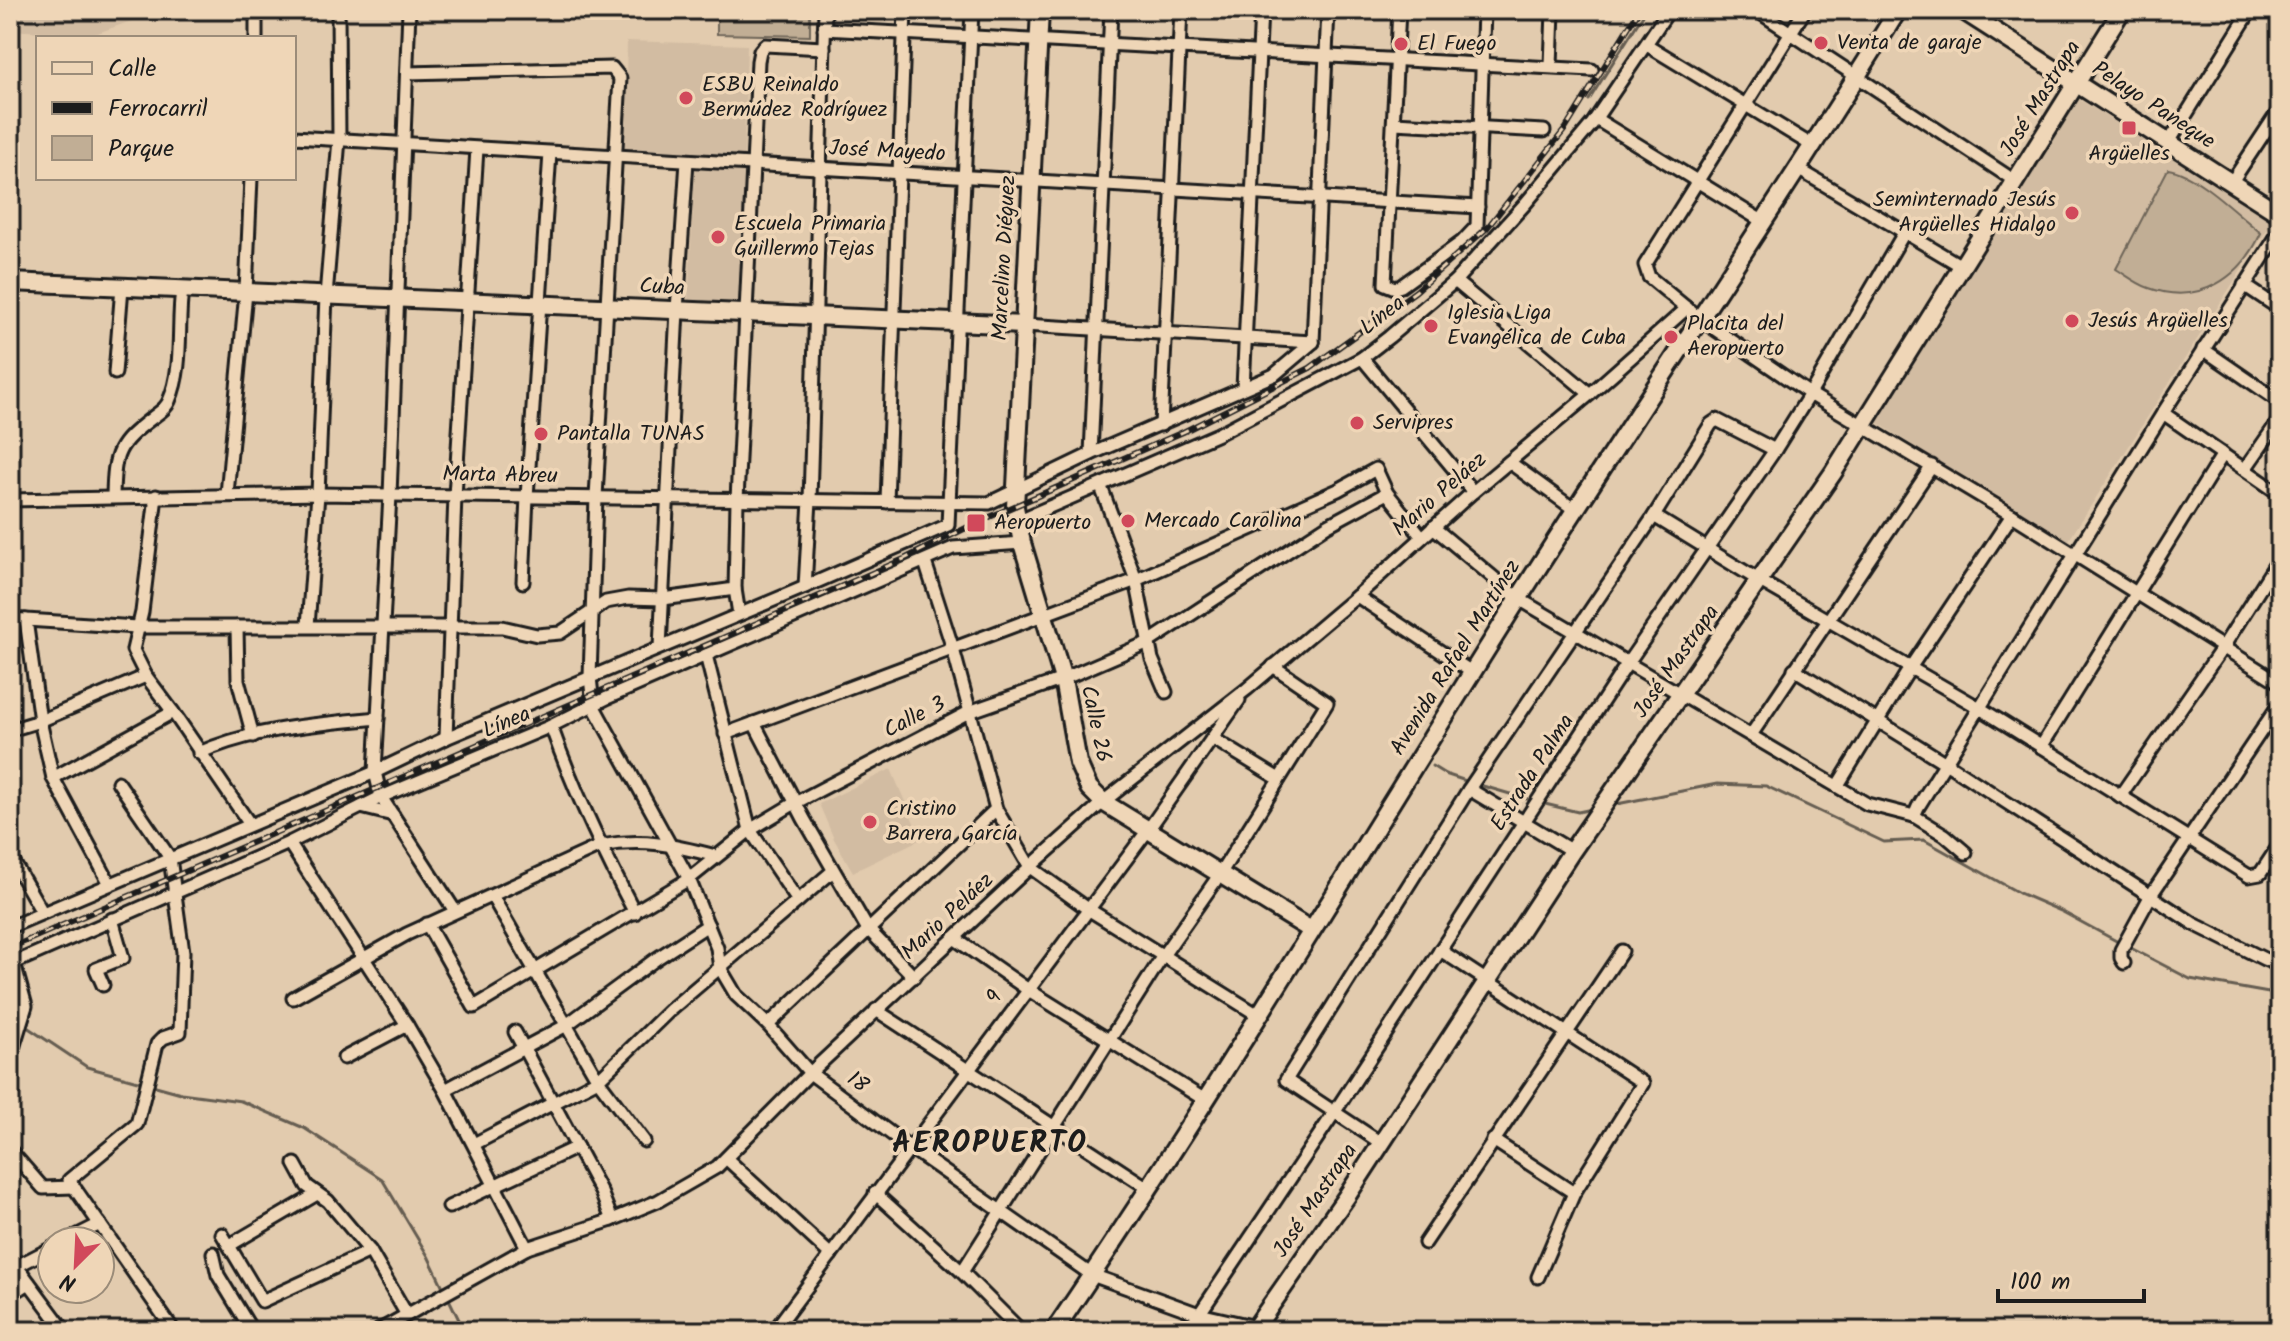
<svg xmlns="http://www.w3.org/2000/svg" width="2290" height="1341" font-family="Kalam,sans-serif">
  <rect width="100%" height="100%" fill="#e2cbae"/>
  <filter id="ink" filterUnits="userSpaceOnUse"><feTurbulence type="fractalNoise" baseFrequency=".0125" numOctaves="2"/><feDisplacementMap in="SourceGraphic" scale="16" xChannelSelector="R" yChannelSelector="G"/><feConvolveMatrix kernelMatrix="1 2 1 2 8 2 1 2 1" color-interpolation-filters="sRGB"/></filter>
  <g filter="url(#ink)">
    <!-- built -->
    <g fill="#d2bca2">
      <path d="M 10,10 L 162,10 L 92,35 L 10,30 Z"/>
      <path d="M 627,41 L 747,45 L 744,156 L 624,151 Z"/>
      <path d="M 2077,98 L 2272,222 L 2067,543 L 1873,420 Z"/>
      <path d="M 695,169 L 748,172 L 741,304 L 688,301 Z"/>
      <path d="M 891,769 L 921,839 L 853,872 L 834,839 L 819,804 Z"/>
    </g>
    <!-- green -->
    <g fill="#c1ae95" stroke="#6e6558" stroke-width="2">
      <path d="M 717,10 L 810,10 L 810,36 L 717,34 Z"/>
      <path d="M 2168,169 C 2197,173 2237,214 2261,233 C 2241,278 2199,306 2149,288 C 2137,284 2126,275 2116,269 Z"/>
    </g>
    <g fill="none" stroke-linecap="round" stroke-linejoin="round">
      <!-- stream -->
      <g stroke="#655d51" stroke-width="3">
        <path d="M 1589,100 L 1646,10"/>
        <path d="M 1432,766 L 1445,774 L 1469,782"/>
        <path d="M 1476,784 L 1534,801"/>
        <path d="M 1541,803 L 1578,812 L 1592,809"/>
        <path d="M 1612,805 L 1717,784 L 1766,786 L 1884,842 L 1924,840 L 2019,893 L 2061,911 L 2120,943"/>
        <path d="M 2127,946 L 2190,979 L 2280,995"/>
        <path d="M 24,1025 L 87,1067 L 181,1093 L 241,1101 L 304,1128 L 382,1179 L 428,1256 L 462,1326 L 462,1331"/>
      </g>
      <defs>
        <g id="street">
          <path d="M 409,10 L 390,495 L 375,772 L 381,797 L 455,911"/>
          <path d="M 1399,10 L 1385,284 L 1395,288 L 1401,286 L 1462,242 L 1477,226 L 1484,10"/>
          <path d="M 1756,10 L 2015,181"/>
          <path d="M 1805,10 L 1645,265 L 1649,277 L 1700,319 L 1810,394 L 2012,515 L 2280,683"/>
          <path d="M 824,29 L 1592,70"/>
          <path d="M 256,38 L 256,10"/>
          <path d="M 1647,45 L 1813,146"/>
          <path d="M 1551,66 L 1553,10"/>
          <path d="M 407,73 L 612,68 L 620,78 L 596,497 L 590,677 L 593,705 L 689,879 L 717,948 L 720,968 L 736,995 L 768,1025 L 810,1073 L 909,1147 L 1092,1275 L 1199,1314 L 1256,1327"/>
          <path d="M 1596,119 L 1762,221"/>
          <path d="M 1394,123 L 1544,131"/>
          <path d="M 294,137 L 1478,207"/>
          <path d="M 2169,142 L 2251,10"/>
          <path d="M 1798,169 L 1963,267"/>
          <path d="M 2231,183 L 2280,109"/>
          <path d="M 1455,281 L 1590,394"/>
          <path d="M 2244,285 L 2280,309"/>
          <path d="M 1024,325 L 1313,342"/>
          <path d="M 1313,342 L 1328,10"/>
          <path d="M 2203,349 L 2280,402"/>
          <path d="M 1362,358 L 1473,492"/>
          <path d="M 115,373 L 122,287"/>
          <path d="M 1243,388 L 1261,10"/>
          <path d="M 2163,413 L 2280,494"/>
          <path d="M 1161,425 L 1181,10"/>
          <path d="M 1091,454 L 1111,10"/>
          <path d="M 1509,462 L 1575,510"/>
          <path d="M 2245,469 L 2280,419"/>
          <path d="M 1101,487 L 1136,580 L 1152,659 L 1166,692"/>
          <path d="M 227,494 L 246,292 L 251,178"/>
          <path d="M 113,496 C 114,452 117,445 152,418 C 158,413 166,409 169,401 C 184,367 177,325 182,290"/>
          <path d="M 156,496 L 142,612 L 133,650 L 146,676 L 173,712 L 249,823"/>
          <path d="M 10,500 L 318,494 L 989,503 L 1091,454 L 1274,375 L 1313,342"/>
          <path d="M 887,502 L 905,10"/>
          <path d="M 1654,516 L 1760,581 L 1978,707 L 2249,876 L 2260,874 L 2280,844"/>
          <path d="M 1017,521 L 1218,434 L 1362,358 L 1389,337 L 1455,281 L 1525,204 L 1592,124 L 1669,10"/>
          <path d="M 1433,527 L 1519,599 L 1867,804 L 1914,816"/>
          <path d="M 925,562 L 953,649 L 996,809 L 1030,867 L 1088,909 L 1258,1015"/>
          <path d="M 523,582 L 527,497 L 550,153"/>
          <path d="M 805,587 L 810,500 L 825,10"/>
          <path d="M 1357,596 L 1473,673"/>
          <path d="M 739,614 L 735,589 L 737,500 L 758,61 L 760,51 L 765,45 L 824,48"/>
          <path d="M 10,619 L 137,627 L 502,627 L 537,635 L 560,633 L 606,602 L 628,598 L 663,599 L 735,589"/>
          <path d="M 26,620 L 40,721 L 53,778 L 110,884"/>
          <path d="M 308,626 L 318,494 L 326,296 L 339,139 L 338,10"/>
          <path d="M 237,627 L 238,680 L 253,736"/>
          <path d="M 660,647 L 677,310 L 687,161"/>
          <path d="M 706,655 L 750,830 L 798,901"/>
          <path d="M 1794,669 L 1944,762 L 2194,924 L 2264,959 L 2272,962 L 2280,960"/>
          <path d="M 754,723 L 804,819 L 867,928 L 914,977"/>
          <path d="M 551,726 C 574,791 603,852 635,913"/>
          <path d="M 10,730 L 40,721 L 146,676"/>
          <path d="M 725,734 L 1136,580 L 1338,490 L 1376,469 L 1387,493 L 1422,537"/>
          <path d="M 1751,735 L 1932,466"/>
          <path d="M 446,738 L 455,496 L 477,149"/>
          <path d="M 1212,738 L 1279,779"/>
          <path d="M 2041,747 L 2223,454"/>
          <path d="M 199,753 C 254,728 318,724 378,718"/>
          <path d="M 53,778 L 173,712"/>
          <path d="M 118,782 L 170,858 L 183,952 L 180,1032 L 163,1038 L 157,1044 L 137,1124 L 69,1180 L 174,1331"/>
          <path d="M 1838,785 L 1910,668 L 2012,515"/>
          <path d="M 1469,789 L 1572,851"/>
          <path d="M 2120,796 L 2223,647 L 2280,557"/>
          <path d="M 361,807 L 393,815"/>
          <path d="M 289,843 L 407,1025 L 445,1090 L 527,1248"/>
          <path d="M 1966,853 L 1945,835 L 1914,816 L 1918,807 L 2163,413 L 2280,231"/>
          <path d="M 10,856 L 42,912"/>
          <path d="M 492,896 L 598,1080 L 644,1141"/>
          <path d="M 427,924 L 474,1007 L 689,879 L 750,830 L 795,803 L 969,712 L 1063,679 L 1149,642 L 1328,525 L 1387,493"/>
          <path d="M 10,927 L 375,772 L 446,738 L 805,587 L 948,525 L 972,10"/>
          <path d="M 954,938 L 1027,989 L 1205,1100"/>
          <path d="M 1440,950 L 1643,1083 L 1574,1193 L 1538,1277"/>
          <path d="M 2124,963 L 2121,958 L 2121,950 L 2151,895 L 2280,703"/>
          <path d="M 103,985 L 96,969 L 123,958 L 112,919"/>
          <path d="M 293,998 L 407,934 L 600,846 C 643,838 673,845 716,856"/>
          <path d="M 876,1010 L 1148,1188"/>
          <path d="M 768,1025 L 996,809"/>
          <path d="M 515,1032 L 601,1192 L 612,1220"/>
          <path d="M 10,1058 L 26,1006 L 14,963 L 289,843 L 381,797 L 551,726 L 607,698 L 953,548 L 1022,543"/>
          <path d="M 344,1058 L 407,1025"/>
          <path d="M 445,1090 L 565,1026 L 656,959 L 708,925"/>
          <path d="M 1493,1140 L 1574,1193"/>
          <path d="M 1381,1143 L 1286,1080 L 1469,789 L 1654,516 L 1711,424 L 1717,420 L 1775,450"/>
          <path d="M 474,1144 L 598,1080 L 670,1010 L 833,871"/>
          <path d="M 10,1150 L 43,1188 L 74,1187"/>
          <path d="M 727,1159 L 831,1255"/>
          <path d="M 295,1164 L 307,1186 L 328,1201 L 370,1251 L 407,1315"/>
          <path d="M 875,1193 L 962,1272 L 1021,1331"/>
          <path d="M 449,1207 L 577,1147"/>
          <path d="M 222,1234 L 262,1301 L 370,1251"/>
          <path d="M 66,1241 L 100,1224"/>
          <path d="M 1425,1243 L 1622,951"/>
          <path d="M 230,1245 L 317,1194"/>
          <path d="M 213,1253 L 218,1275 L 252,1331"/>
          <path d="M 10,1257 L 65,1331"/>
          <path d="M 17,1266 L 52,1248"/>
          <path d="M 962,1272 L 1164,954 L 1220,874 L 1327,703 L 1273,666"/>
          <path d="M 10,1295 L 29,1283"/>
          <path d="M 378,1331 L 527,1248 L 612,1220 L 658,1201 L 717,1167 L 810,1073 L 1030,867 L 1103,802 L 1247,689 L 1357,596 L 1473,492 L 1590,394 L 1687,308"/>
          <path d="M 774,1331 L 1148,830 L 1239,700"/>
          <path d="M 1188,1331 L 1334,1113 L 1627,664 L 1775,450 L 1810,394 L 1904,233"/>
        </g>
        <g id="secondary">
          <path d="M 1040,10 L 1015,507 L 1022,543 L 1063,679 L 1078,763 L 1089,788 L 1103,802 L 1311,930"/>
          <path d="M 1962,10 L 2280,214"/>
          <path d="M 10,282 L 1024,325"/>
          <path d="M 1054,1331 C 1218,1090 1367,839 1522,593 C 1646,397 1777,207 1898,10"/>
          <path d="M 1253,1331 L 1347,1196 L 1572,851 L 1833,473 L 2122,10"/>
        </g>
      </defs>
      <!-- street casing -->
      <use href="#street" stroke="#1c1c1c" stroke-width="17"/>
      <!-- secondary casing -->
      <use href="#secondary" stroke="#1c1c1c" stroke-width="22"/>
      <!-- street -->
      <use href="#street" stroke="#efd6b7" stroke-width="11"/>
      <!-- secondary -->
      <use href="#secondary" stroke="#efd6b7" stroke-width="16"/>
      <defs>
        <path id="rail" d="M 10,948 L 904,559 L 976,523 L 1183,432 L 1310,368 L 1416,291 L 1487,228 L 1566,128 L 1639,10"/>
      </defs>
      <!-- rail casing -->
      <use href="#rail" stroke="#1c1c1c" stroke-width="6"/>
      <!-- rail -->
      <use href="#rail" stroke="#efd6b7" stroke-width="3" stroke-dasharray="9" stroke-linecap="butt"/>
    </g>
  </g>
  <!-- markers -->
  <g fill="#d1495b" stroke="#efd6b7" stroke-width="3">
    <circle cx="1821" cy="43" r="8"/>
    <circle cx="1401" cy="44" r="8"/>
    <circle cx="686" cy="98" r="8"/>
    <rect x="2121" y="120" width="16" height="16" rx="4"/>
    <circle cx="2072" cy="213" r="8"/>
    <circle cx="718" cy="237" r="8"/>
    <circle cx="2072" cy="321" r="8"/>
    <circle cx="1431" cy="326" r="8"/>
    <circle cx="1671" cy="337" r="8"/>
    <circle cx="1357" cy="423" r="8"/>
    <circle cx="541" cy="434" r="8"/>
    <circle cx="1128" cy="521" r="8"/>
    <rect x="966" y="513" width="20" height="20" rx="4"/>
    <circle cx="870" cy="822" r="8"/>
  </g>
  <g text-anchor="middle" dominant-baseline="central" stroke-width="7" stroke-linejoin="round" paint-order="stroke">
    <!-- poi labels -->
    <g font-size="22" fill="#1c1c1c" stroke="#efd6b7" text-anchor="start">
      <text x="1837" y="43">Venta de garaje</text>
      <text x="1417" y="44">El Fuego</text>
      <text x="702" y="85">ESBU Reinaldo<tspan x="702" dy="25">Bermúdez Rodríguez</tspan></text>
      <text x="2129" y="154" text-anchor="middle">Argüelles</text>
      <text x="2056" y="200" text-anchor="end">Seminternado Jesús<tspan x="2056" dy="25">Argüelles Hidalgo</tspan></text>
      <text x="734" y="224">Escuela Primaria<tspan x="734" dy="25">Guillermo Tejas</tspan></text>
      <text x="1447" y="313">Iglesia Liga<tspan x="1447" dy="25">Evangélica de Cuba</tspan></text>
      <text x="2088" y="321">Jesús Argüelles</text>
      <text x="1687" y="324">Placita del<tspan x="1687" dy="25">Aeropuerto</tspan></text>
      <text x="1373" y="423">Servipres</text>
      <text x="557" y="434">Pantalla TUNAS</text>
      <text x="1144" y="521">Mercado Carolina</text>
      <text x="994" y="523">Aeropuerto</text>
      <text x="886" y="809">Cristino<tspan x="886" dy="25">Barrera García</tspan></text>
    </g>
    <!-- street labels -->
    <g font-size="22" fill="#1c1c1c" stroke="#efd6b7">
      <text transform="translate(2041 99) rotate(-58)">José Mastrapa</text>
      <text transform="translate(2153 106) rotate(33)">Pelayo Paneque</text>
      <text transform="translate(887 152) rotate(3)">José Mayedo</text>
      <text transform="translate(1005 258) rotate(-87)">Marcelino Diéguez</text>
      <text transform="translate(662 288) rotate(3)">Cuba</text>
      <text transform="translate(1383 316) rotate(-38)">Línea</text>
      <text transform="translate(500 476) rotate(1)">Marta Abreu</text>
      <text transform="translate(1440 495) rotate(-41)">Mario Peláez</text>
      <text transform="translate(1456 658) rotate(-58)">Avenida Rafael Martínez</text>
      <text transform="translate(1677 662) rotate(-55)">José Mastrapa</text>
      <text transform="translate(915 718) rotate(-27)">Calle 3</text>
      <text transform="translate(507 723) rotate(-23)">Línea</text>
      <text transform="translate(1095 724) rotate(78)">Calle 26</text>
      <text transform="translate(1533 773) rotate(-57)">Estrada Palma</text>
      <text transform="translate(948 917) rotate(-43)">Mario Peláez</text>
      <text transform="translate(995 998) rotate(-53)">9</text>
      <text transform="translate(857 1083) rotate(37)">18</text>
      <text transform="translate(1316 1201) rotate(-56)">José Mastrapa</text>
    </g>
    <!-- district labels -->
    <g font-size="30" font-weight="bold" letter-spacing="2" fill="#1c1c1c" stroke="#efd6b7">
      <text x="990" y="1144">AEROPUERTO</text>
    </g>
  </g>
  <!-- margin -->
  <rect width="2290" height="1341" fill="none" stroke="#efd6b7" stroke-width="40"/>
  <rect x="20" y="20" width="2250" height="1301" fill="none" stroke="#1c1c1c" stroke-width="3" filter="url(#ink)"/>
  <!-- legend -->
  <rect x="36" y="36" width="260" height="144" fill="#efd6b7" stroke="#9b8c79" stroke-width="2"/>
  <rect x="52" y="62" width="40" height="12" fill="#efd6b7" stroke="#9b8c79" stroke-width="2"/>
  <text x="108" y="76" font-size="24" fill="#1c1c1c">Calle</text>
  <rect x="52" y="102" width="40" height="12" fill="#1c1c1c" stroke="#9b8c79" stroke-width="2"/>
  <text x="108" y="116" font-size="24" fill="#1c1c1c">Ferrocarril</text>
  <rect x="52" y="136" width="40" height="24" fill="#c1ae95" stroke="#9b8c79" stroke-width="2"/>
  <text x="108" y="156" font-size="24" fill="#1c1c1c">Parque</text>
  <!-- north arrow -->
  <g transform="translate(76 1265) rotate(204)"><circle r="38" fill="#efd6b7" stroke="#9b8c79" stroke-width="2"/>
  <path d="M0-6L14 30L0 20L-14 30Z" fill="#d1495b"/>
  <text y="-12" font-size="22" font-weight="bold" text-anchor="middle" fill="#1c1c1c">N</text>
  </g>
  <!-- scale -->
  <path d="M1998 1289v12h146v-12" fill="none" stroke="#1c1c1c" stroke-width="4"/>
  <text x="2010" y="1289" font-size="24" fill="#1c1c1c" stroke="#efd6b7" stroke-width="6" paint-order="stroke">100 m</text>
</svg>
